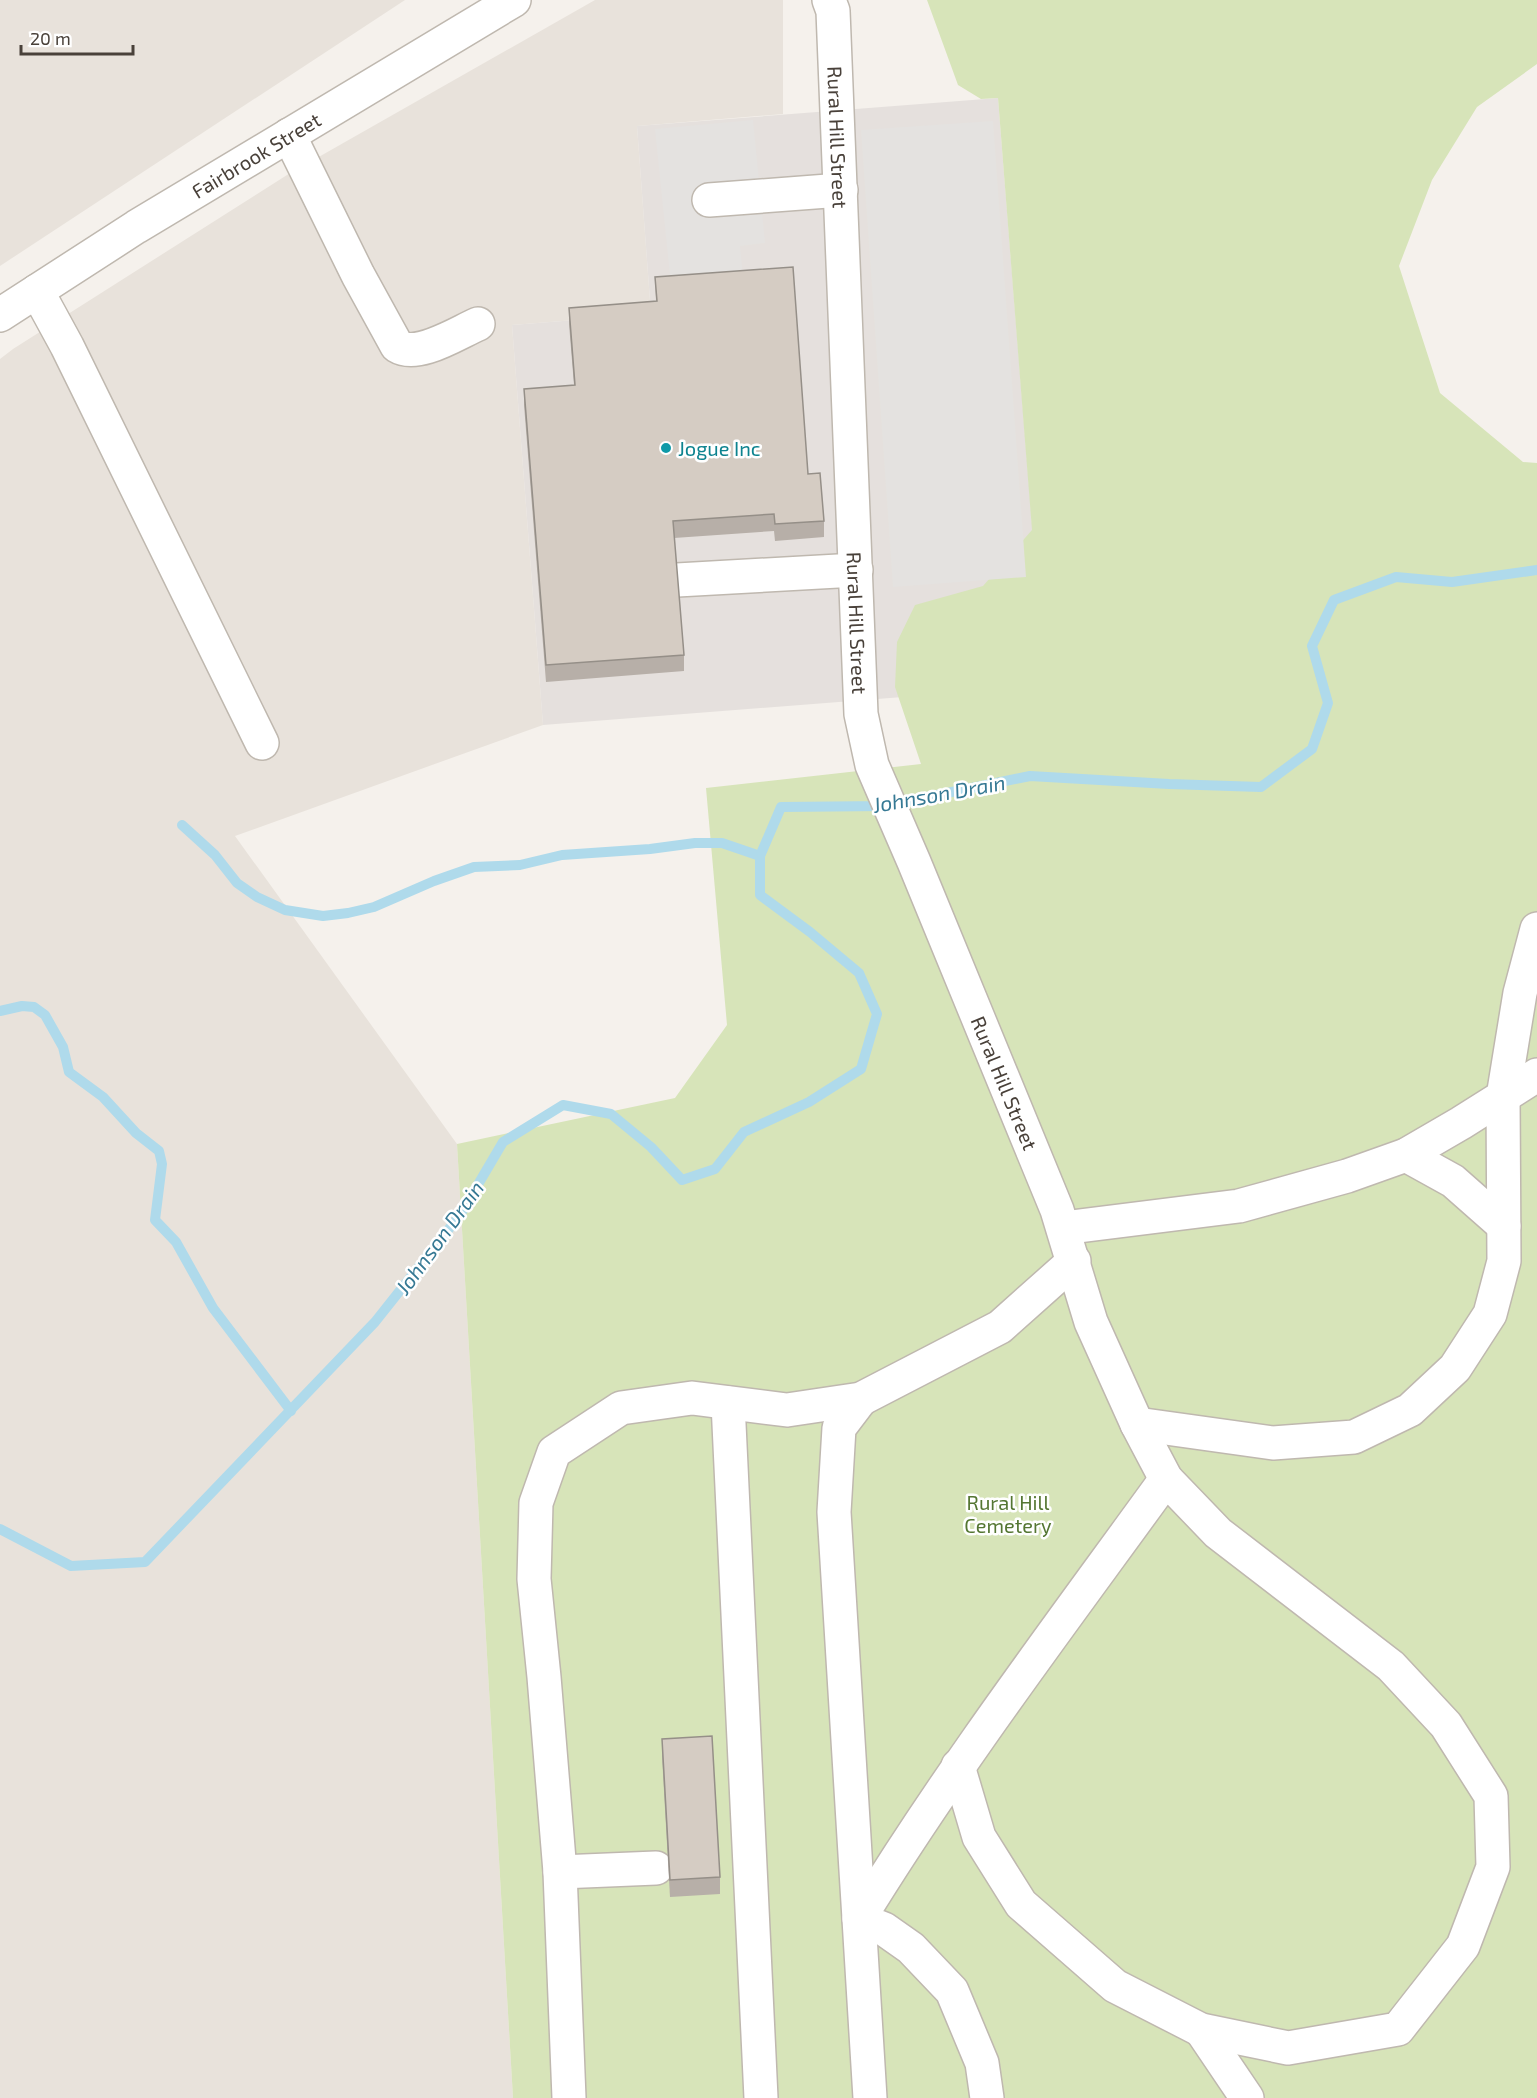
<svg xmlns="http://www.w3.org/2000/svg" width="1537" height="2098" font-family="'Exo 2',sans-serif">
  <rect width="100%" height="100%" fill="#f5f1ec"/>
  <!-- residential -->
  <g fill="#e8e2db">
    <path d="M 0,0 L 405,0 L 0,266 Z"/>
    <path d="M 595,0 L 783,0 L 783,114 L 637,126 L 651,314 L 512,325 L 543,725 L 235,836 L 457,1144 L 513,2098 L 0,2098 L 0,359 L 13,349 L 287,175 Z"/>
  </g>
  <!-- industrial -->
  <path fill="#e5e0dd" d="M 998,98 L 1045,686 L 543,725 L 512,325 L 651,314 L 637,126 Z"/>
  <!-- green -->
  <path fill="#d7e4b9" d="M 927,0 L 1537,0 L 1537,64 L 1477,107 L 1432,180 L 1399,266 L 1440,393 L 1523,462 L 1537,463 L 1537,2098 L 513,2098 L 457,1144 L 675,1098 L 727,1025 L 706,788 L 921,764 L 895,687 L 897,642 L 915,605 L 983,586 L 1032,530 L 998,98 L 981,99 L 958,85 Z"/>
  <!-- parking -->
  <g fill="#e4e2e0">
    <path d="M 753,120 L 765,243 L 740,246 L 743,278 L 671,285 L 655,129 Z"/>
    <path d="M 993,121 L 1026,577 L 893,587 L 861,130 Z"/>
  </g>
  <g fill="none" stroke-linecap="round" stroke-linejoin="round">
    <!-- stream -->
    <g stroke="#afdaeb" stroke-width="10">
      <path d="M 182,825 L 215,855 L 237,883 L 257,897 L 285,910 L 323,916 L 348,913 L 374,907 L 434,881 L 474,867 L 520,865 L 562,855 L 650,849 L 695,843 L 722,843 L 760,856"/>
      <path d="M 0,1011 L 22,1006 L 34,1007 L 45,1015 L 63,1047 L 69,1072 L 103,1097 L 136,1133 L 159,1151 L 162,1164 L 155,1220 L 176,1242 L 213,1308 L 291,1411"/>
      <path d="M 0,1529 L 71,1566 L 145,1562 L 375,1322 L 460,1215 L 503,1142 L 563,1105 L 611,1114 L 651,1147 L 682,1180 L 715,1169 L 744,1132 L 809,1102 L 861,1069 L 877,1014 L 859,973 L 810,932 L 760,895 L 760,856 L 781,807 L 884,806 L 1030,776 L 1169,784 L 1261,787 L 1312,749 L 1328,703 L 1312,646 L 1334,600 L 1396,577 L 1452,582 L 1537,570"/>
    </g>
    <defs>
      <g id="minor">
        <path id="s1" d="M 829,0 L 833,11 L 861,714 L 872,765 L 914,862 L 1057,1210 L 1091,1322 L 1137,1424 L 1166,1479 L 1218,1533 L 1391,1666 L 1446,1725 L 1491,1796 L 1493,1867 L 1463,1946 L 1398,2029 L 1288,2048 L 1201,2030 L 1115,1986 L 1021,1904 L 979,1837 L 958,1766"/>
        <path d="M 289,135 L 358,275 L 397,346 C 418,359 457,333 478,324"/>
        <path d="M 709,200 L 841,190"/>
        <path d="M 37,291 L 67,346 L 262,743"/>
        <path id="s2" d="M 0,315 L 136,227 L 514,0"/>
        <path d="M 677,580 L 856,570"/>
        <path d="M 1406,1155 L 1453,1181 L 1504,1226"/>
        <path d="M 1063,1228 L 1239,1206 L 1347,1176 L 1406,1155 L 1461,1123 L 1537,1075"/>
        <path d="M 861,1399 L 839,1428 L 834,1512 L 870,2098"/>
        <path d="M 728,1403 L 761,2098"/>
        <path d="M 1137,1424 L 1273,1443 L 1354,1437 L 1410,1410 L 1455,1368 L 1490,1314 L 1504,1261 L 1503,1097 L 1520,993 L 1537,929"/>
        <path d="M 560,1872 L 656,1868"/>
        <path d="M 1201,2030 L 1247,2098"/>
        <path d="M 569,2098 L 560,1872 L 544,1677 L 534,1579 L 536,1503 L 554,1452 L 621,1408 L 692,1398 L 787,1410 L 861,1399 L 1000,1327 L 1074,1261"/>
        <path d="M 987,2098 L 982,2063 L 952,1991 L 911,1948 L 884,1929 L 859,1919 C 953,1766 1061,1624 1166,1479"/>
      </g>
    </defs>
    <!-- minor casing -->
    <use href="#minor" stroke="#bfb8af" stroke-width="36"/>
    <!-- minor -->
    <use href="#minor" stroke="#fff" stroke-width="33"/>
  </g>
  <!-- wall -->
  <g fill="#b7afa8">
    <path d="M 655,277 L 808,474 L 824,521 L 824,537 L 775,541 L 774,531 L 674,538 L 684,655 L 684,671 L 546,682 L 524,405 L 524,389 L 574,385 L 569,324 L 569,308 L 656,301 Z"/>
    <path d="M 662,1739 L 720,1877 L 720,1894 L 670,1897 L 662,1756 Z"/>
  </g>
  <!-- building -->
  <g fill="#d5ccc3" stroke="#958f88" stroke-width="1.5">
    <path d="M 793,267 L 808,474 L 820,473 L 824,521 L 775,524 L 774,514 L 673,521 L 684,655 L 546,665 L 524,389 L 575,385 L 569,308 L 657,301 L 655,277 Z"/>
    <path d="M 712,1736 L 720,1877 L 670,1880 L 662,1739 Z"/>
  </g>
  <!-- markers -->
  <circle fill="#0f9aa8" stroke="#fff" stroke-width="2" cx="666" cy="448" r="6"/>
  <g text-anchor="middle" dominant-baseline="central" stroke-width="5" stroke-linejoin="round" paint-order="stroke">
    <!-- street labels -->
    <g font-size="20" fill="#49413a" stroke="#fff">
      <text stroke="none"><textPath href="#s1" startOffset="138">Rural Hill Street</textPath></text>
      <text stroke="none"><textPath href="#s2" startOffset="302">Fairbrook Street</textPath></text>
      <text stroke="none"><textPath href="#s1" startOffset="624">Rural Hill Street</textPath></text>
      <text stroke="none"><textPath href="#s1" startOffset="1112">Rural Hill Street</textPath></text>
    </g>
    <!-- culture labels -->
    <g font-size="20" fill="#0d838f" stroke="#fff" text-anchor="start">
      <text x="678" y="448">Jogue Inc</text>
    </g>
    <!-- park labels -->
    <g font-size="20" fill="#547632" stroke="#fff">
      <text x="1008" y="1502">Rural Hill<tspan x="1008" dy="23">Cemetery</tspan></text>
    </g>
    <!-- water labels -->
    <g font-size="21" font-style="italic" fill="#367994" stroke="#fff">
      <text transform="translate(939 793) rotate(-10)">Johnson Drain</text>
      <text transform="translate(439 1237) rotate(-54)">Johnson Drain</text>
    </g>
  </g>
  <!-- scale -->
  <path d="M21 45v9h112v-9" fill="none" stroke="#49413a" stroke-width="3"/>
  <text x="30" y="45" font-size="18" fill="#49413a" stroke="#ffffff" stroke-width="4.5" paint-order="stroke">20 m</text>
</svg>
